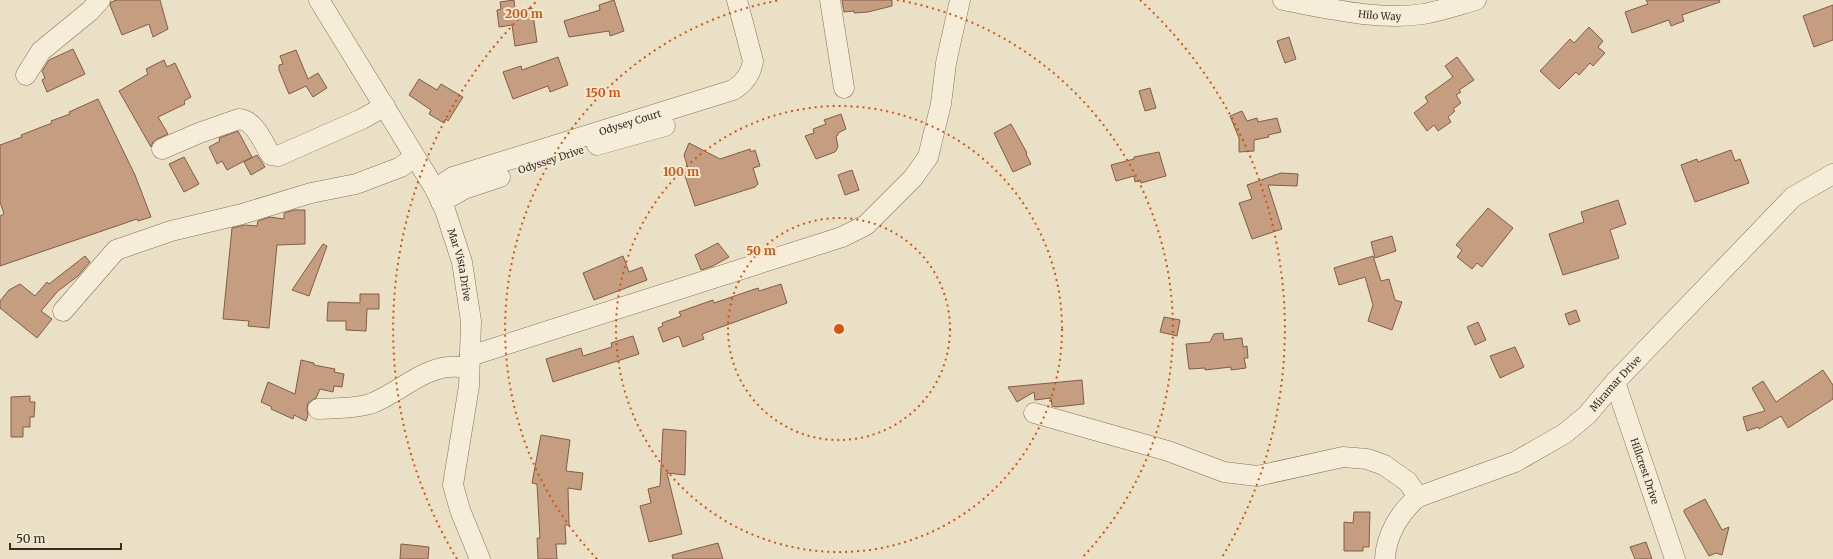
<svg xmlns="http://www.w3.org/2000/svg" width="1833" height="559" font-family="Merriweather,serif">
  <rect width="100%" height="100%" fill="#eae0c6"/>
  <!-- building -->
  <g fill="#c59d80" stroke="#815e46">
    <path d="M 117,0 L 160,0 L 168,29 L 153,37 L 149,24 L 122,35 L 110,5 L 111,2 Z"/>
    <path d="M 514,0 L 515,10 L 532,8 L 537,42 L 515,46 L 512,25 L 499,27 L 497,10 L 501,9 L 500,2 Z"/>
    <path d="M 614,0 L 624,31 L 610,36 L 609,31 L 569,37 L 564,21 L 600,10 L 599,5 Z"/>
    <path d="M 842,0 L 892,0 L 892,6 L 868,12 L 854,13 L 854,11 L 844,12 Z"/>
    <path d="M 1646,0 L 1719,0 L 1720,2 L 1682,15 L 1684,21 L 1671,26 L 1669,20 L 1632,33 L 1625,12 L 1648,4 Z"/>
    <path d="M 1833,5 L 1833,40 L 1814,47 L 1803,16 Z"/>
    <path d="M 1589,27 L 1603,41 L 1598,47 L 1605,53 L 1593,66 L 1590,63 L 1579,75 L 1576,72 L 1559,89 L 1540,71 L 1570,39 L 1574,43 Z"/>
    <path d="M 1289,37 L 1296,59 L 1285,63 L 1277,41 Z"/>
    <path d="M 73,49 L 85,74 L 47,92 L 42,80 L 45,78 L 42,71 L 49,60 Z"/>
    <path d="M 296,50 L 308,79 L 318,73 L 327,88 L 313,97 L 306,86 L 289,94 L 279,70 L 279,65 L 283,64 L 280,56 Z"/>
    <path d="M 558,57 L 568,85 L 550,92 L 548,86 L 513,99 L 503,72 L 521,66 L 522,70 Z"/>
    <path d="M 1457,57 L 1474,80 L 1459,90 L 1461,92 L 1456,95 L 1461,103 L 1453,109 L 1455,111 L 1448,117 L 1451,122 L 1438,131 L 1434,125 L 1427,131 L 1414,113 L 1428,102 L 1425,97 L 1453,77 L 1445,66 Z"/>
    <path d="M 164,60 L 167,67 L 175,63 L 191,97 L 184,101 L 185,104 L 158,117 L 168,134 L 157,139 L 153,142 L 151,147 L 119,91 L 148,74 L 146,69 Z"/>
    <path d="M 419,79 L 437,90 L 441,84 L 463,97 L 448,121 L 446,119 L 444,123 L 429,114 L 431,110 L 409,95 Z"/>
    <path d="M 1150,88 L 1156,108 L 1145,111 L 1139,91 Z"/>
    <path d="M 98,99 L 135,175 L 151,217 L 138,221 L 137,219 L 0,266 L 0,216 L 4,214 L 0,202 L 0,145 L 22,137 L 21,135 L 52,123 L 51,121 L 70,114 L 69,112 Z"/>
    <path d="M 1242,111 L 1247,121 L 1257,118 L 1258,122 L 1277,118 L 1281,132 L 1268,135 L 1269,137 L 1254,140 L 1254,151 L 1239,152 L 1239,138 L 1230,116 Z"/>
    <path d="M 841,114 L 846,129 L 838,133 L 838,135 L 836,136 L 838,147 L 835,152 L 816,159 L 805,136 L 814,133 L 813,129 L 826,124 L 824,120 Z"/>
    <path d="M 1011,124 L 1027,153 L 1026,154 L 1031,164 L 1013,172 L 994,133 Z"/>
    <path d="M 238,131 L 252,157 L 227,170 L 222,161 L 217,164 L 209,147 L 220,141 L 219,138 Z"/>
    <path d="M 689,143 L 720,159 L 750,149 L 751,152 L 755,150 L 760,166 L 753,168 L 758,184 L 755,187 L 695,206 L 683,170 L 688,168 L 684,155 Z"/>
    <path d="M 1731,150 L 1735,161 L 1740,159 L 1749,183 L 1695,202 L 1681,165 L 1697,159 L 1698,162 Z"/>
    <path d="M 1159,152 L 1166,176 L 1141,183 L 1140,180 L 1135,182 L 1134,176 L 1116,181 L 1111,165 L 1134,159 L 1134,157 Z"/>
    <path d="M 257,155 L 265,167 L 251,175 L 244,162 Z"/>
    <path d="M 184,157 L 199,184 L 184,192 L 169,164 Z"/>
    <path d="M 852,170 L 859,190 L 845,195 L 838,175 Z"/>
    <path d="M 1281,173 L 1298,174 L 1297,186 L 1268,185 L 1282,229 L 1252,239 L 1239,203 L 1252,199 L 1247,185 Z"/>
    <path d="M 1618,200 L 1626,224 L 1610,230 L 1619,258 L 1563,275 L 1549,234 L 1584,222 L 1581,212 Z"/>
    <path d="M 1488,208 L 1513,228 L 1482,267 L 1477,263 L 1472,269 L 1457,257 L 1462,250 L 1456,245 Z"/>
    <path d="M 294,210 L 305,210 L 305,244 L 277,245 L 269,328 L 248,326 L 249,321 L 223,319 L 232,228 L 245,225 L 257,226 L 258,221 L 270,217 L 284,219 L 284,213 Z"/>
    <path d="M 1392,236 L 1396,251 L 1375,258 L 1371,242 Z"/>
    <path d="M 718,243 L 729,257 L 713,266 L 701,270 L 695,255 Z"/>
    <path d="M 323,244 L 327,246 L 309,296 L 292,290 Z"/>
    <path d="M 85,256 L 90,262 L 78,276 L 58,291 L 41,311 L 52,319 L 37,338 L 0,308 L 0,301 L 9,290 L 20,284 L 35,296 L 47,282 L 49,284 Z"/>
    <path d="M 623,256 L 629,272 L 642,267 L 647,280 L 594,300 L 583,273 Z"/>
    <path d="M 1373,256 L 1381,281 L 1389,279 L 1395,300 L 1402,302 L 1392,330 L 1368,321 L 1373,305 L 1365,277 L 1339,285 L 1334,268 Z"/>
    <path d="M 781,284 L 787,303 L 702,334 L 704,339 L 683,347 L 679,336 L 663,342 L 658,328 L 663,326 L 662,323 L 681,316 L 679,312 L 713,300 L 714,303 L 758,288 L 759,291 Z"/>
    <path d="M 360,294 L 379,294 L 379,309 L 367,309 L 366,331 L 346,330 L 346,321 L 327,321 L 328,302 L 360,303 Z"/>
    <path d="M 1576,310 L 1580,321 L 1569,325 L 1565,314 Z"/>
    <path d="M 1164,317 L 1180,320 L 1177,336 L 1160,332 Z"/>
    <path d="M 1478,322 L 1486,340 L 1475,345 L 1467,327 Z"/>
    <path d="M 1223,333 L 1224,340 L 1242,338 L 1243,347 L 1247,346 L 1248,358 L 1244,358 L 1246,368 L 1231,370 L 1231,367 L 1205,370 L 1205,368 L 1189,369 L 1186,344 L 1210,342 L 1214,334 Z"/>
    <path d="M 633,336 L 639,354 L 553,382 L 546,359 L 581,348 L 583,356 L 612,347 L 611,343 Z"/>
    <path d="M 1515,347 L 1524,367 L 1500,378 L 1490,356 Z"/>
    <path d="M 301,360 L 314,363 L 314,365 L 335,369 L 334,372 L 344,374 L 342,387 L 334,386 L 333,392 L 320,389 L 316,398 L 308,403 L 307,409 L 308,415 L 306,421 L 294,415 L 293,419 L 271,409 L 272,407 L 261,402 L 268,382 L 295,394 Z"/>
    <path d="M 1823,370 L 1833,385 L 1833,399 L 1788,428 L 1781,416 L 1759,429 L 1758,427 L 1747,431 L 1743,417 L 1765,411 L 1752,388 L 1763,381 L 1776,402 Z"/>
    <path d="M 1082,380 L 1084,404 L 1056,407 L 1052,406 L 1051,398 L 1035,400 L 1034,392 L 1017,402 L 1008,387 Z"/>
    <path d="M 30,396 L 30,402 L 35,402 L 34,417 L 30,417 L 30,427 L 23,427 L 23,437 L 11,437 L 11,397 Z"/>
    <path d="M 663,429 L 686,431 L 685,475 L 667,473 L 682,534 L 649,542 L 640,506 L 651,503 L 648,489 L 660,486 Z"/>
    <path d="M 541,435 L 570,440 L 566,471 L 583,473 L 581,490 L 568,488 L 569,525 L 565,525 L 566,544 L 556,544 L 557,559 L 538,559 L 537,538 L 540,538 L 537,484 L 532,483 Z"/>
    <path d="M 1705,499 L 1722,530 L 1729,527 L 1722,555 L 1716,553 L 1709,556 L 1684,512 L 1684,510 Z"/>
    <path d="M 1354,512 L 1370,512 L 1369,547 L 1363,547 L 1363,551 L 1344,551 L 1344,522 L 1353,523 Z"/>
    <path d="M 1646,542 L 1652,559 L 1635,559 L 1630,547 Z"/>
    <path d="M 718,543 L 723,559 L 673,559 L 672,555 Z"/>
    <path d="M 401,544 L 429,547 L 428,559 L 400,559 Z"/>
  </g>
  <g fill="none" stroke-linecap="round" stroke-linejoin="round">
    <defs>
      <g id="minor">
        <path id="s1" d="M 319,0 L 435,189 L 445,210 L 462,262 L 471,321 L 469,386 L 453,485 L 460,510 L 480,559"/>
        <path d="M 830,0 L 844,88"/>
        <path id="s2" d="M 1283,0 C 1326,8 1379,21 1423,14 C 1441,11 1458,5 1476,0"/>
        <path d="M 26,75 L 41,51 L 90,11 L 100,0"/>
        <path d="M 597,145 L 665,126"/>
        <path d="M 162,149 L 199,133 L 239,119 C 255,120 263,143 271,155 L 278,156 L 362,119 L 385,106"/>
        <path id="s3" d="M 435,189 L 453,177 L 733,90 C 745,83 751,74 753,61 L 737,0"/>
        <path d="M 441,202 L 464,189 L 500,177"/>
        <path d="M 63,311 L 116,250 L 171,231 L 242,214 L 311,193 L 356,184 L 401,167 L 414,157"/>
        <path d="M 470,356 L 842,237 L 866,225 L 913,178 L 928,157 L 941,104 L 946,63 L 960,0"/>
        <path id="s4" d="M 1615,382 L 1675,559"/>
        <path d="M 318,409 C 336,408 353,409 370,404 C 397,394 420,370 448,367 C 455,366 462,367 469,368"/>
        <path d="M 1034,413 L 1168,451 L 1224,472 L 1257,476 L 1343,457 L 1367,459 L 1384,465 L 1408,482 L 1418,497"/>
        <path id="s5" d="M 1385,559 C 1386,535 1400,512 1418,497 L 1515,462 L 1564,434 L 1587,415 L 1615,382 L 1793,197 L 1833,174"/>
      </g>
    </defs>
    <!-- minor casing -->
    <use href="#minor" stroke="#84725e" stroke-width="21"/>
    <!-- minor -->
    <use href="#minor" stroke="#f6edd9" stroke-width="20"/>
  </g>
  <!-- distance rings -->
  <g fill="none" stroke="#d6540e" stroke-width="2" stroke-dasharray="2 4">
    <circle cx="839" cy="329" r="111"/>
    <circle cx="839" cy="329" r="223"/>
    <path d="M597 559A334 334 0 0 1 781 0M897 0A334 334 0 0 1 1081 559"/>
    <path d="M457 559A446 446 0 0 1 538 0M1140 0A446 446 0 0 1 1221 559"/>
  </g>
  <g text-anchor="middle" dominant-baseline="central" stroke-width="4" stroke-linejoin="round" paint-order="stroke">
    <!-- street labels -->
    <g font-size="10" fill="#362b20" stroke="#f2ead5">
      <text stroke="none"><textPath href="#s2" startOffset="98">Hilo Way</textPath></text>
      <text stroke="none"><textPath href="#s3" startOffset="207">Odysey Court</textPath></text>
      <text transform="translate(551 160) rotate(-18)">Odyssey Drive</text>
      <text stroke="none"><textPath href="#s1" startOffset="302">Mar Vista Drive</textPath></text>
      <text stroke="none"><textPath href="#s5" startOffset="304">Miramar Drive</textPath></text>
      <text stroke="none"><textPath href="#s4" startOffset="94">Hillcrest Drive</textPath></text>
    </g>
  </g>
  <circle cx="839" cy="329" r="6" fill="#d6540e" stroke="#f2ead5" stroke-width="2"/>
  <g font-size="12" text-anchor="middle" font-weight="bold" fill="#d6540e" stroke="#f2ead5" stroke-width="4" stroke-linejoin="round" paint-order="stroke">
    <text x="524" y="18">200 m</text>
    <text x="603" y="97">150 m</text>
    <text x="681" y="176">100 m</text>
    <text x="761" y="255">50 m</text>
  </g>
  <!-- scale -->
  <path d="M10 543v6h111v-6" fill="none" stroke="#362b20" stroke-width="2"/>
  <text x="16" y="543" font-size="12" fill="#362b20" stroke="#f2ead5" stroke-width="3" paint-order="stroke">50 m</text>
</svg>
